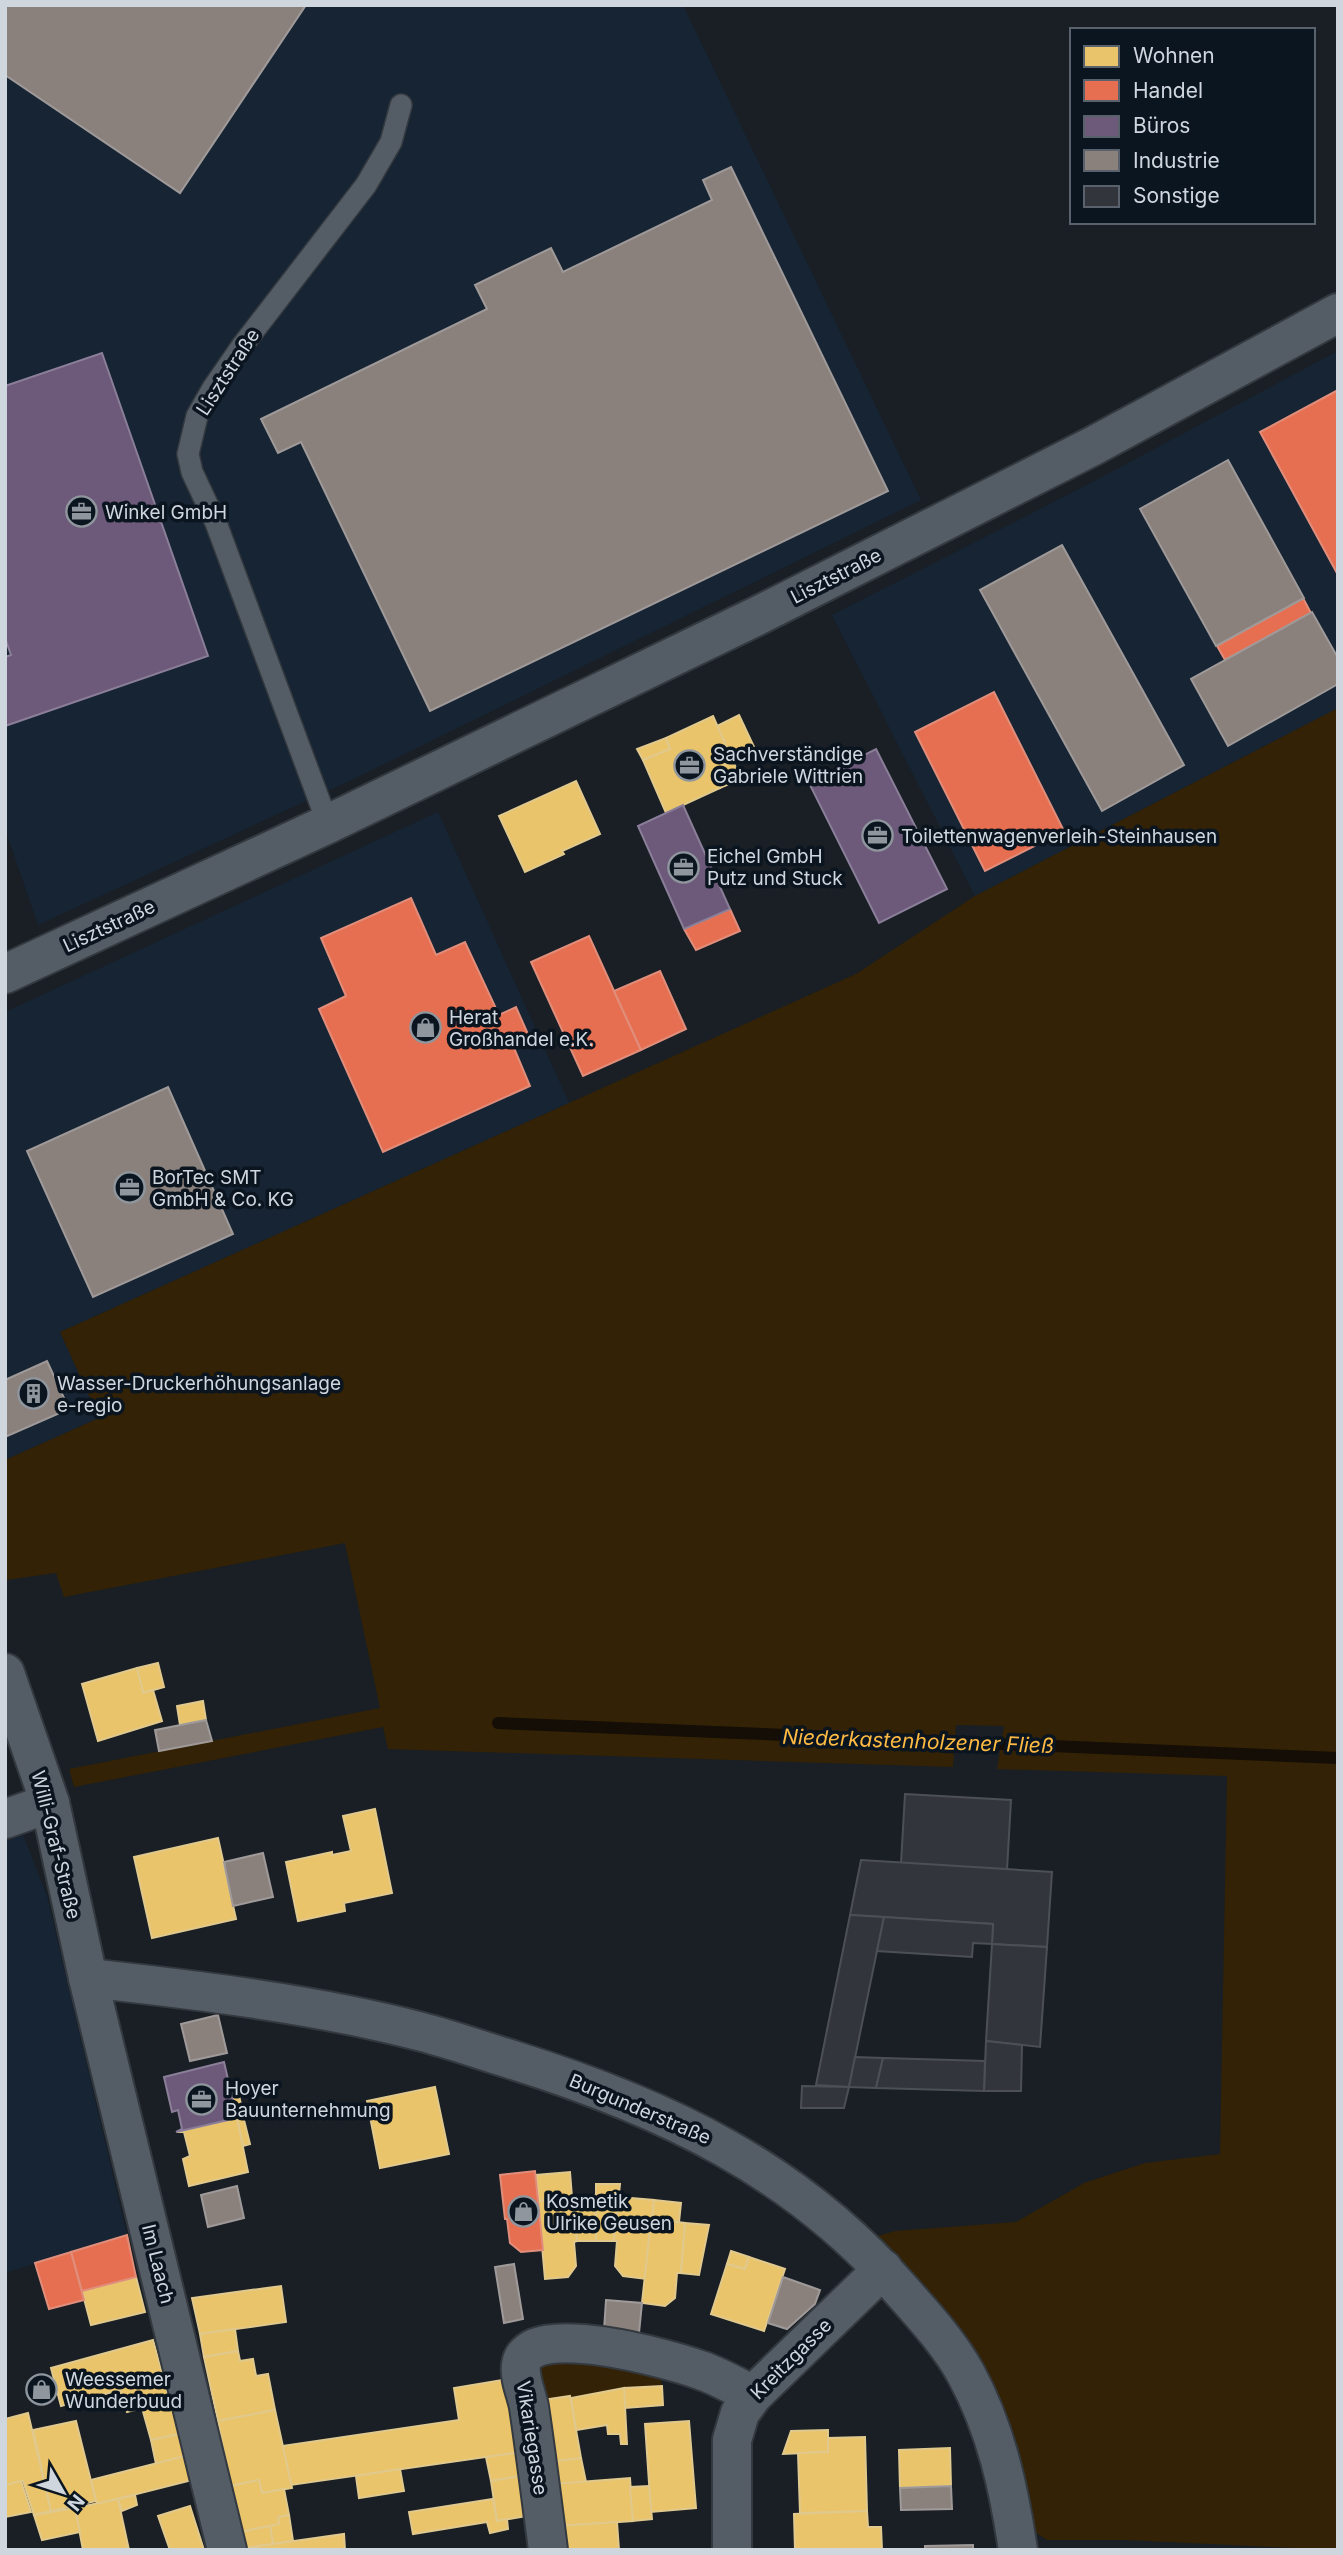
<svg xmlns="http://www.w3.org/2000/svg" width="1343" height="2555" font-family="Inter,sans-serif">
  <rect width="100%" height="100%" fill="#191f25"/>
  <!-- built -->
  <g fill="#162433">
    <path d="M 5,5 L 683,5 L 921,500 L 358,777 L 38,925 L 5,829 Z"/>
    <path d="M 1338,351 L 1338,708 L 975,896 L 832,615 L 1083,487 Z"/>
    <path d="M 438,812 L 569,1103 L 60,1332 L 99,1418 L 5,1460 L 5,1012 Z"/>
    <path d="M 23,1835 L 47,1896 L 127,2235 L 5,2273 L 5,1842 Z"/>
  </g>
  <!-- green -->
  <g fill="#332205">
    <path d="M 1338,708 L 1338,2550 L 1126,2540 L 1047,2540 L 1033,2531 L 870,2238 L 895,2231 L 1016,2222 L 1084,2183 L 1145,2163 L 1220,2154 L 1227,1776 L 997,1769 L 1004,1726 L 956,1725 L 953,1767 L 388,1749 L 383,1727 L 74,1787 L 69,1769 L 380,1708 L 345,1543 L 64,1597 L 56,1573 L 6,1580 L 5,1460 L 99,1418 L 60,1332 L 856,974 L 975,896 Z"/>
    <path d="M 563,2359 L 659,2370 L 662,2386 L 623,2387 L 571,2398 L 570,2396 L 542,2400 L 538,2365 Z"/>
  </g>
  <!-- homes -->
  <g fill="#e9c46a" stroke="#e1c98d" stroke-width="2">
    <path d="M 739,715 L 755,749 L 732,759 L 717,726 Z"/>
    <path d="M 713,716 L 732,759 L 726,762 L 718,784 L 720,788 L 666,813 L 643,760 L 670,749 L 666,738 Z"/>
    <path d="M 666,738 L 670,749 L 643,760 L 637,749 Z"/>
    <path d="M 732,759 L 741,779 L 720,788 L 718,784 L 726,762 Z"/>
    <path d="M 576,781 L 600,834 L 562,851 L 564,854 L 525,872 L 499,816 Z"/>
    <path d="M 158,1663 L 164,1687 L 143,1693 L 137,1668 Z"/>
    <path d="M 137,1668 L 143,1693 L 153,1690 L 162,1721 L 98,1741 L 82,1684 Z"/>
    <path d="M 203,1701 L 206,1720 L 180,1725 L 177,1706 Z"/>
    <path d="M 375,1809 L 392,1893 L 344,1903 L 345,1911 L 298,1921 L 286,1862 L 332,1852 L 332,1855 L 351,1851 L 343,1816 Z"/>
    <path d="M 218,1838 L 236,1919 L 152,1938 L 134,1857 Z"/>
    <path d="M 435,2087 L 449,2154 L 380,2168 L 367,2101 Z"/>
    <path d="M 238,2092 L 244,2116 L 237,2118 L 232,2093 Z"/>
    <path d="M 243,2116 L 250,2144 L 243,2146 L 237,2118 Z"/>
    <path d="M 237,2118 L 248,2172 L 189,2186 L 183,2159 L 190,2156 L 184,2132 L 177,2132 Z"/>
    <path d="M 570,2172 L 572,2197 L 539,2201 L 536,2175 Z"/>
    <path d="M 596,2184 L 620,2184 L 614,2241 L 596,2241 Z"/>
    <path d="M 596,2195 L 596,2241 L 577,2241 L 572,2197 Z"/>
    <path d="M 572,2197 L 577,2241 L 574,2242 L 576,2266 L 568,2277 L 545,2279 L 538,2201 Z"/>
    <path d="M 619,2197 L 654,2200 L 646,2279 L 623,2276 L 615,2266 L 617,2241 L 614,2241 Z"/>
    <path d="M 654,2200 L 681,2203 L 679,2222 L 652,2219 Z"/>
    <path d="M 651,2219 L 685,2223 L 681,2273 L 677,2273 L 675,2298 L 665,2306 L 642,2303 Z"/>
    <path d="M 685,2223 L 709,2225 L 699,2275 L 681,2273 Z"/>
    <path d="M 731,2251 L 749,2257 L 745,2269 L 727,2264 Z"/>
    <path d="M 749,2257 L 785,2269 L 764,2331 L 711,2314 L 727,2264 L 745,2269 Z"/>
    <path d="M 136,2277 L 145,2312 L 91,2325 L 82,2291 Z"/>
    <path d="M 281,2286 L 286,2322 L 200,2334 L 192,2298 Z"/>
    <path d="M 235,2329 L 238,2351 L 204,2357 L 200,2334 Z"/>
    <path d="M 153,2340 L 179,2434 L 151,2440 L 142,2408 L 127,2412 L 120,2390 L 61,2406 L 51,2368 Z"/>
    <path d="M 238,2351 L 240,2361 L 253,2359 L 256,2376 L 268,2374 L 275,2410 L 218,2421 L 204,2357 Z"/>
    <path d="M 509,2379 L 521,2452 L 291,2485 L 282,2446 L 459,2420 L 454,2388 Z"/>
    <path d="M 662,2386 L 663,2405 L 625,2408 L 624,2388 Z"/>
    <path d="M 624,2388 L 627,2444 L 621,2444 L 620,2434 L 608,2434 L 607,2425 L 576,2430 L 571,2398 Z"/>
    <path d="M 570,2396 L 581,2458 L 550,2462 L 542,2400 Z"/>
    <path d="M 275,2410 L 292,2488 L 262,2493 L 259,2480 L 231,2486 L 218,2421 Z"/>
    <path d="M 28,2413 L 51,2511 L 34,2515 L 23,2481 L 5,2485 L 5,2419 Z"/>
    <path d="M 76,2421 L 96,2501 L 51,2511 L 33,2430 Z"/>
    <path d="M 689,2421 L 696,2508 L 651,2512 L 645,2424 Z"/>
    <path d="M 828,2430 L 828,2452 L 783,2454 L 791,2431 Z"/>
    <path d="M 179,2434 L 185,2456 L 156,2464 L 151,2440 Z"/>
    <path d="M 865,2437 L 867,2511 L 800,2513 L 798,2453 L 828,2452 L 828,2438 Z"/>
    <path d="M 950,2448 L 951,2486 L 900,2488 L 899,2450 Z"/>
    <path d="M 516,2453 L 520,2476 L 491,2481 L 486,2457 Z"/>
    <path d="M 185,2456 L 192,2480 L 97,2504 L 91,2480 Z"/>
    <path d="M 581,2458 L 586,2482 L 554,2484 L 550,2462 Z"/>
    <path d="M 400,2469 L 404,2491 L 359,2498 L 356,2476 Z"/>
    <path d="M 520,2476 L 527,2516 L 497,2521 L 491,2481 Z"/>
    <path d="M 630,2478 L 633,2521 L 559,2526 L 554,2484 Z"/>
    <path d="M 259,2480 L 262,2493 L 284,2489 L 289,2515 L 278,2517 L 279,2524 L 240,2532 L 231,2486 Z"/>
    <path d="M 21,2481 L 31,2512 L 5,2517 L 5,2485 Z"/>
    <path d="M 649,2486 L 652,2519 L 633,2521 L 630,2487 Z"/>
    <path d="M 135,2495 L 137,2505 L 122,2511 L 118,2499 Z"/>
    <path d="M 118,2499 L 129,2550 L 83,2550 L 75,2508 Z"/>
    <path d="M 493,2499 L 497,2521 L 507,2519 L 508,2529 L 490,2533 L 487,2522 L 413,2534 L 409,2512 Z"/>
    <path d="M 190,2506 L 204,2550 L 170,2550 L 158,2516 Z"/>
    <path d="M 75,2508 L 80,2532 L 42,2540 L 34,2515 Z"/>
    <path d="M 867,2511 L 868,2527 L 881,2527 L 882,2550 L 795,2550 L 794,2514 Z"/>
    <path d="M 289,2515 L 293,2541 L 273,2544 L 270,2526 L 279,2524 L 278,2517 Z"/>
    <path d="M 617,2522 L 619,2550 L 563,2550 L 559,2526 Z"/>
    <path d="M 270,2526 L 273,2544 L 245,2548 L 240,2532 Z"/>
    <path d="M 344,2534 L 345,2550 L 245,2548 L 273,2544 Z"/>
  </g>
  <!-- shops -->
  <g fill="#e76f51" stroke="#e08e7b" stroke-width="2">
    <path d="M 1338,390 L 1338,575 L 1260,432 Z"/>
    <path d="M 1303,598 L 1311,613 L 1225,660 L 1217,646 Z"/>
    <path d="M 994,692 L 1064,831 L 985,871 L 915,732 Z"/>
    <path d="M 411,898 L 436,955 L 465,942 L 499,1015 L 516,1007 L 531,1041 L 514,1048 L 530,1086 L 383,1152 L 319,1009 L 346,996 L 321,938 Z"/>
    <path d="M 730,909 L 740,931 L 696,950 L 684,929 Z"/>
    <path d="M 589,936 L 641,1050 L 583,1076 L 531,962 Z"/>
    <path d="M 660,971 L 686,1029 L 641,1050 L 614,991 Z"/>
    <path d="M 535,2171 L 543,2250 L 521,2252 L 510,2243 L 507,2219 L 505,2219 L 500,2175 Z"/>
    <path d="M 127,2235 L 136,2277 L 82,2291 L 71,2252 Z"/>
    <path d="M 71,2252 L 84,2300 L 49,2309 L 35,2263 Z"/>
  </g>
  <!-- offices -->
  <g fill="#6d597a" stroke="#8a7e98" stroke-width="2">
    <path d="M 102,353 L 208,656 L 5,726 L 5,657 L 11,655 L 5,638 L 5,386 Z"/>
    <path d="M 876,749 L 947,889 L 879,923 L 809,783 Z"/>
    <path d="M 683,805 L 730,909 L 684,929 L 638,826 Z"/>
    <path d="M 224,2062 L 237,2118 L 176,2132 L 182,2129 L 178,2110 L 172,2112 L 164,2077 Z"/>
  </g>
  <!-- industry -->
  <g fill="#8a817c" stroke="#9f9a99" stroke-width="2">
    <path d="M 5,5 L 306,5 L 180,193 L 5,75 Z"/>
    <path d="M 731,167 L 888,491 L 430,711 L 301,442 L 278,453 L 261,419 L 487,309 L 475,285 L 551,248 L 563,272 L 712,200 L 703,180 Z"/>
    <path d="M 1228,460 L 1304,598 L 1216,646 L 1140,509 Z"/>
    <path d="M 1062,545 L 1184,765 L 1102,811 L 980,590 Z"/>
    <path d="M 1312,612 L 1338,658 L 1338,684 L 1228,746 L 1191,679 Z"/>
    <path d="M 168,1087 L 233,1234 L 93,1297 L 27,1151 Z"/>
    <path d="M 47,1361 L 69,1409 L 5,1437 L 5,1380 Z"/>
    <path d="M 206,1720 L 212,1741 L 159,1751 L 155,1730 Z"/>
    <path d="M 263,1853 L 273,1897 L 233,1906 L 224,1862 Z"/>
    <path d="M 218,2015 L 227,2053 L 190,2061 L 181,2024 Z"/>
    <path d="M 237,2186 L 244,2218 L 208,2227 L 201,2195 Z"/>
    <path d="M 514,2264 L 523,2319 L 504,2323 L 495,2267 Z"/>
    <path d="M 783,2277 L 820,2290 L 815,2304 L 787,2329 L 768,2323 Z"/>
    <path d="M 606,2300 L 642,2303 L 639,2333 L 604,2330 Z"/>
    <path d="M 951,2486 L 952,2509 L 901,2510 L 900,2488 Z"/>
    <path d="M 973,2545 L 973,2550 L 925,2550 L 925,2546 Z"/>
  </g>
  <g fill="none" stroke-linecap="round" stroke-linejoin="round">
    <!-- stream -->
    <path stroke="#140e06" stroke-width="12" d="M 498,1723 L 1338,1758"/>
  </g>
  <!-- building -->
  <g fill="#32363c" stroke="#4c5056" stroke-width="2">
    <path d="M 905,1794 L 1011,1800 L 1007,1870 L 901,1863 Z"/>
    <path d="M 861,1860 L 1052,1872 L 1047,1947 L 992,1944 L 993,1924 L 850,1915 Z"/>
    <path d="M 850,1915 L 884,1917 L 849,2087 L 816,2085 Z"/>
    <path d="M 884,1917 L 993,1924 L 992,1944 L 973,1943 L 972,1957 L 877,1951 Z"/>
    <path d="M 992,1944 L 1047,1947 L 1040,2047 L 986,2041 Z"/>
    <path d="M 986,2041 L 1022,2045 L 1021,2091 L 984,2091 Z"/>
    <path d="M 855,2057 L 883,2058 L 876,2088 L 849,2087 Z"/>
    <path d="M 883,2058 L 985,2061 L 984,2091 L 876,2088 Z"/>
    <path d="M 802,2086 L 849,2087 L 844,2108 L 801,2108 Z"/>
  </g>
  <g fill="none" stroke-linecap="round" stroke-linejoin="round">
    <defs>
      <path id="service" d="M 328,824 L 216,523 L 192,472 L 188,454 L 197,416 L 213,388 L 242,346 L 366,185 L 391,142 L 401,105"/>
      <g id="minor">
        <path d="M 5,974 L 328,824 L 759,615 L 1093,446 L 1338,313"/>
        <path d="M 5,1673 L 50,1803 L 88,1978 L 227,2550"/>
        <path d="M 5,1819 L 50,1803"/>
        <path d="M 88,1978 C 197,1990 316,2004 422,2032 C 453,2040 483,2051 513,2060 C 663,2107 796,2169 901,2290 C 924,2316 949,2343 966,2374 C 996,2429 1009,2489 1018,2550"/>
        <path d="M 548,2550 C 542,2502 536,2454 529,2407 C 527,2395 519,2378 521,2365 C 527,2318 672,2360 700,2370 C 718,2376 735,2386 753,2395"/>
        <path d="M 732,2550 L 732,2440 L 740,2413 L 753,2395 L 883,2269"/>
      </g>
    </defs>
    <!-- service casing -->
    <use href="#service" stroke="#33393e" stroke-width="24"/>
    <!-- minor casing -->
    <use href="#minor" stroke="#33393e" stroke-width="42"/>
    <!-- service -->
    <use href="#service" stroke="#545c66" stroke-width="21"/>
    <!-- minor -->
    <use href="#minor" stroke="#545c66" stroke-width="38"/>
  </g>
  <!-- icons -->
  <defs>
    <symbol id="office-ring" viewBox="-11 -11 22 22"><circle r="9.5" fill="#0b1520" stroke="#8f969d" stroke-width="1.5"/><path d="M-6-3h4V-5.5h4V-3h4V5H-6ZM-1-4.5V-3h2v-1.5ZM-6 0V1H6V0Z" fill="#8f969d"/></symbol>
    <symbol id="shop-ring" viewBox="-11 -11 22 22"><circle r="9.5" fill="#0b1520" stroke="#8f969d" stroke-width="1.5"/><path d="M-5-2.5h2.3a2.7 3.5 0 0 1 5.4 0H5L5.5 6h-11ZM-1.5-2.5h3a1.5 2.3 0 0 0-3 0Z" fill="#8f969d"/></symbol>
    <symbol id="building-ring" viewBox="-11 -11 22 22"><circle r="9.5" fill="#0b1520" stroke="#8f969d" stroke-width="1.5"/><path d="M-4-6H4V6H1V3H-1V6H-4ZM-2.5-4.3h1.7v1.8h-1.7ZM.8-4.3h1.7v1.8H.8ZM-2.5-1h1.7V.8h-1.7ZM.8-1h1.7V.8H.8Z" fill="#8f969d"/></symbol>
  </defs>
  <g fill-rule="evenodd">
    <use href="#office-ring" x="64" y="494" width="35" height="35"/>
    <use href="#office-ring" x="672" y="748" width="35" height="35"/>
    <use href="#office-ring" x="860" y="818" width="35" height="35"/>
    <use href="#office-ring" x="666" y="850" width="35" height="35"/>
    <use href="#shop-ring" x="408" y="1010" width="35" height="35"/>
    <use href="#office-ring" x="112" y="1170" width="35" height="35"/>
    <use href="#building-ring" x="16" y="1376" width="35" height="35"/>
    <use href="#office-ring" x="184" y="2082" width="35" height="35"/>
    <use href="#shop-ring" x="506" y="2194" width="35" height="35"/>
    <use href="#shop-ring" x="24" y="2372" width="35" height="35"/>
  </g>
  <g text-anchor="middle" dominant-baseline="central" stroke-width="7" stroke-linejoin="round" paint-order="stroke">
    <!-- street labels -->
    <g font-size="19" fill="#cfd6de" stroke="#0b1520">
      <text transform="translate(228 372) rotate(-57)">Lisztstraße</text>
      <text transform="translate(836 576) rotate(-27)">Lisztstraße</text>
      <text transform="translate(109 926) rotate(-25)">Lisztstraße</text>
      <text transform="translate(56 1845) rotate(76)">Willi-Graf-Straße</text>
      <text transform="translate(640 2109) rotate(23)">Burgunderstraße</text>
      <text transform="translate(158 2264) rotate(76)">Im Laach</text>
      <text transform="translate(791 2359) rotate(-45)">Kreitzgasse</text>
      <text transform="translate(532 2438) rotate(81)">Vikariegasse</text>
    </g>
    <!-- poi labels -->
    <g font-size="19" fill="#cfd6de" stroke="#0b1520" text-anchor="start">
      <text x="105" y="512">Winkel GmbH</text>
      <text x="713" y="754">Sachverständige<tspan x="713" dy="22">Gabriele Wittrien</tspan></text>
      <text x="901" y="836">Toilettenwagenverleih-Steinhausen</text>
      <text x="707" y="856">Eichel GmbH<tspan x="707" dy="22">Putz und Stuck</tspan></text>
      <text x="449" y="1017">Herat<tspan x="449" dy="22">Großhandel e.K.</tspan></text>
      <text x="152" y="1177">BorTec SMT<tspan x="152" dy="22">GmbH &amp; Co. KG</tspan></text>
      <text x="57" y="1383">Wasser-Druckerhöhungsanlage<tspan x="57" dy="22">e-regio</tspan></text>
      <text x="225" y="2088">Hoyer<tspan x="225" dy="22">Bauunternehmung</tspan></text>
      <text x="546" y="2201">Kosmetik<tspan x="546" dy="22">Ulrike Geusen</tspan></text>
      <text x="65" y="2379">Weessemer<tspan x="65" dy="22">Wunderbuud</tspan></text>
    </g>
    <!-- water labels -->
    <g font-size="21" font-style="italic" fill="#feba42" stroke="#0b1520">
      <text transform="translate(918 1741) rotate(2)">Niederkastenholzener Fließ</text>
    </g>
  </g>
  <!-- border -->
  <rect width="1343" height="2555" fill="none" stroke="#cfd6de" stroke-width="14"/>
  <!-- legend -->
  <rect x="1070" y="28" width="245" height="196" fill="#0b1520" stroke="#59626c" stroke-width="2"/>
  <rect x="1084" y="46" width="35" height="21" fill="#e9c46a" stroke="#59626c" stroke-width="2"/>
  <text x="1133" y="63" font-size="21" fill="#cfd6de">Wohnen</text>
  <rect x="1084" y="80" width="35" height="21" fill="#e76f51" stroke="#59626c" stroke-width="2"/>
  <text x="1133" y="98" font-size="21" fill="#cfd6de">Handel</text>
  <rect x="1084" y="116" width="35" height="21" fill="#6d597a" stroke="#59626c" stroke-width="2"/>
  <text x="1133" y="133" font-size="21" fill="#cfd6de">Büros</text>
  <rect x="1084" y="150" width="35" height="21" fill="#8a817c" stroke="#59626c" stroke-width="2"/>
  <text x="1133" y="168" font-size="21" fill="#cfd6de">Industrie</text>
  <rect x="1084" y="186" width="35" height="21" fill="#32363c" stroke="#59626c" stroke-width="2"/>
  <text x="1133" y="203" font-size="21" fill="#cfd6de">Sonstige</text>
  <!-- north arrow -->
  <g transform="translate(63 2492) rotate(129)" stroke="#0b1520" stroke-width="5" paint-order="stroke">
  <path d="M0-5L12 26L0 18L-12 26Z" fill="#cfd6de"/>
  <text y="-10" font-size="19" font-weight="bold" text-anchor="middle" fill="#cfd6de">N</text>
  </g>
</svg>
